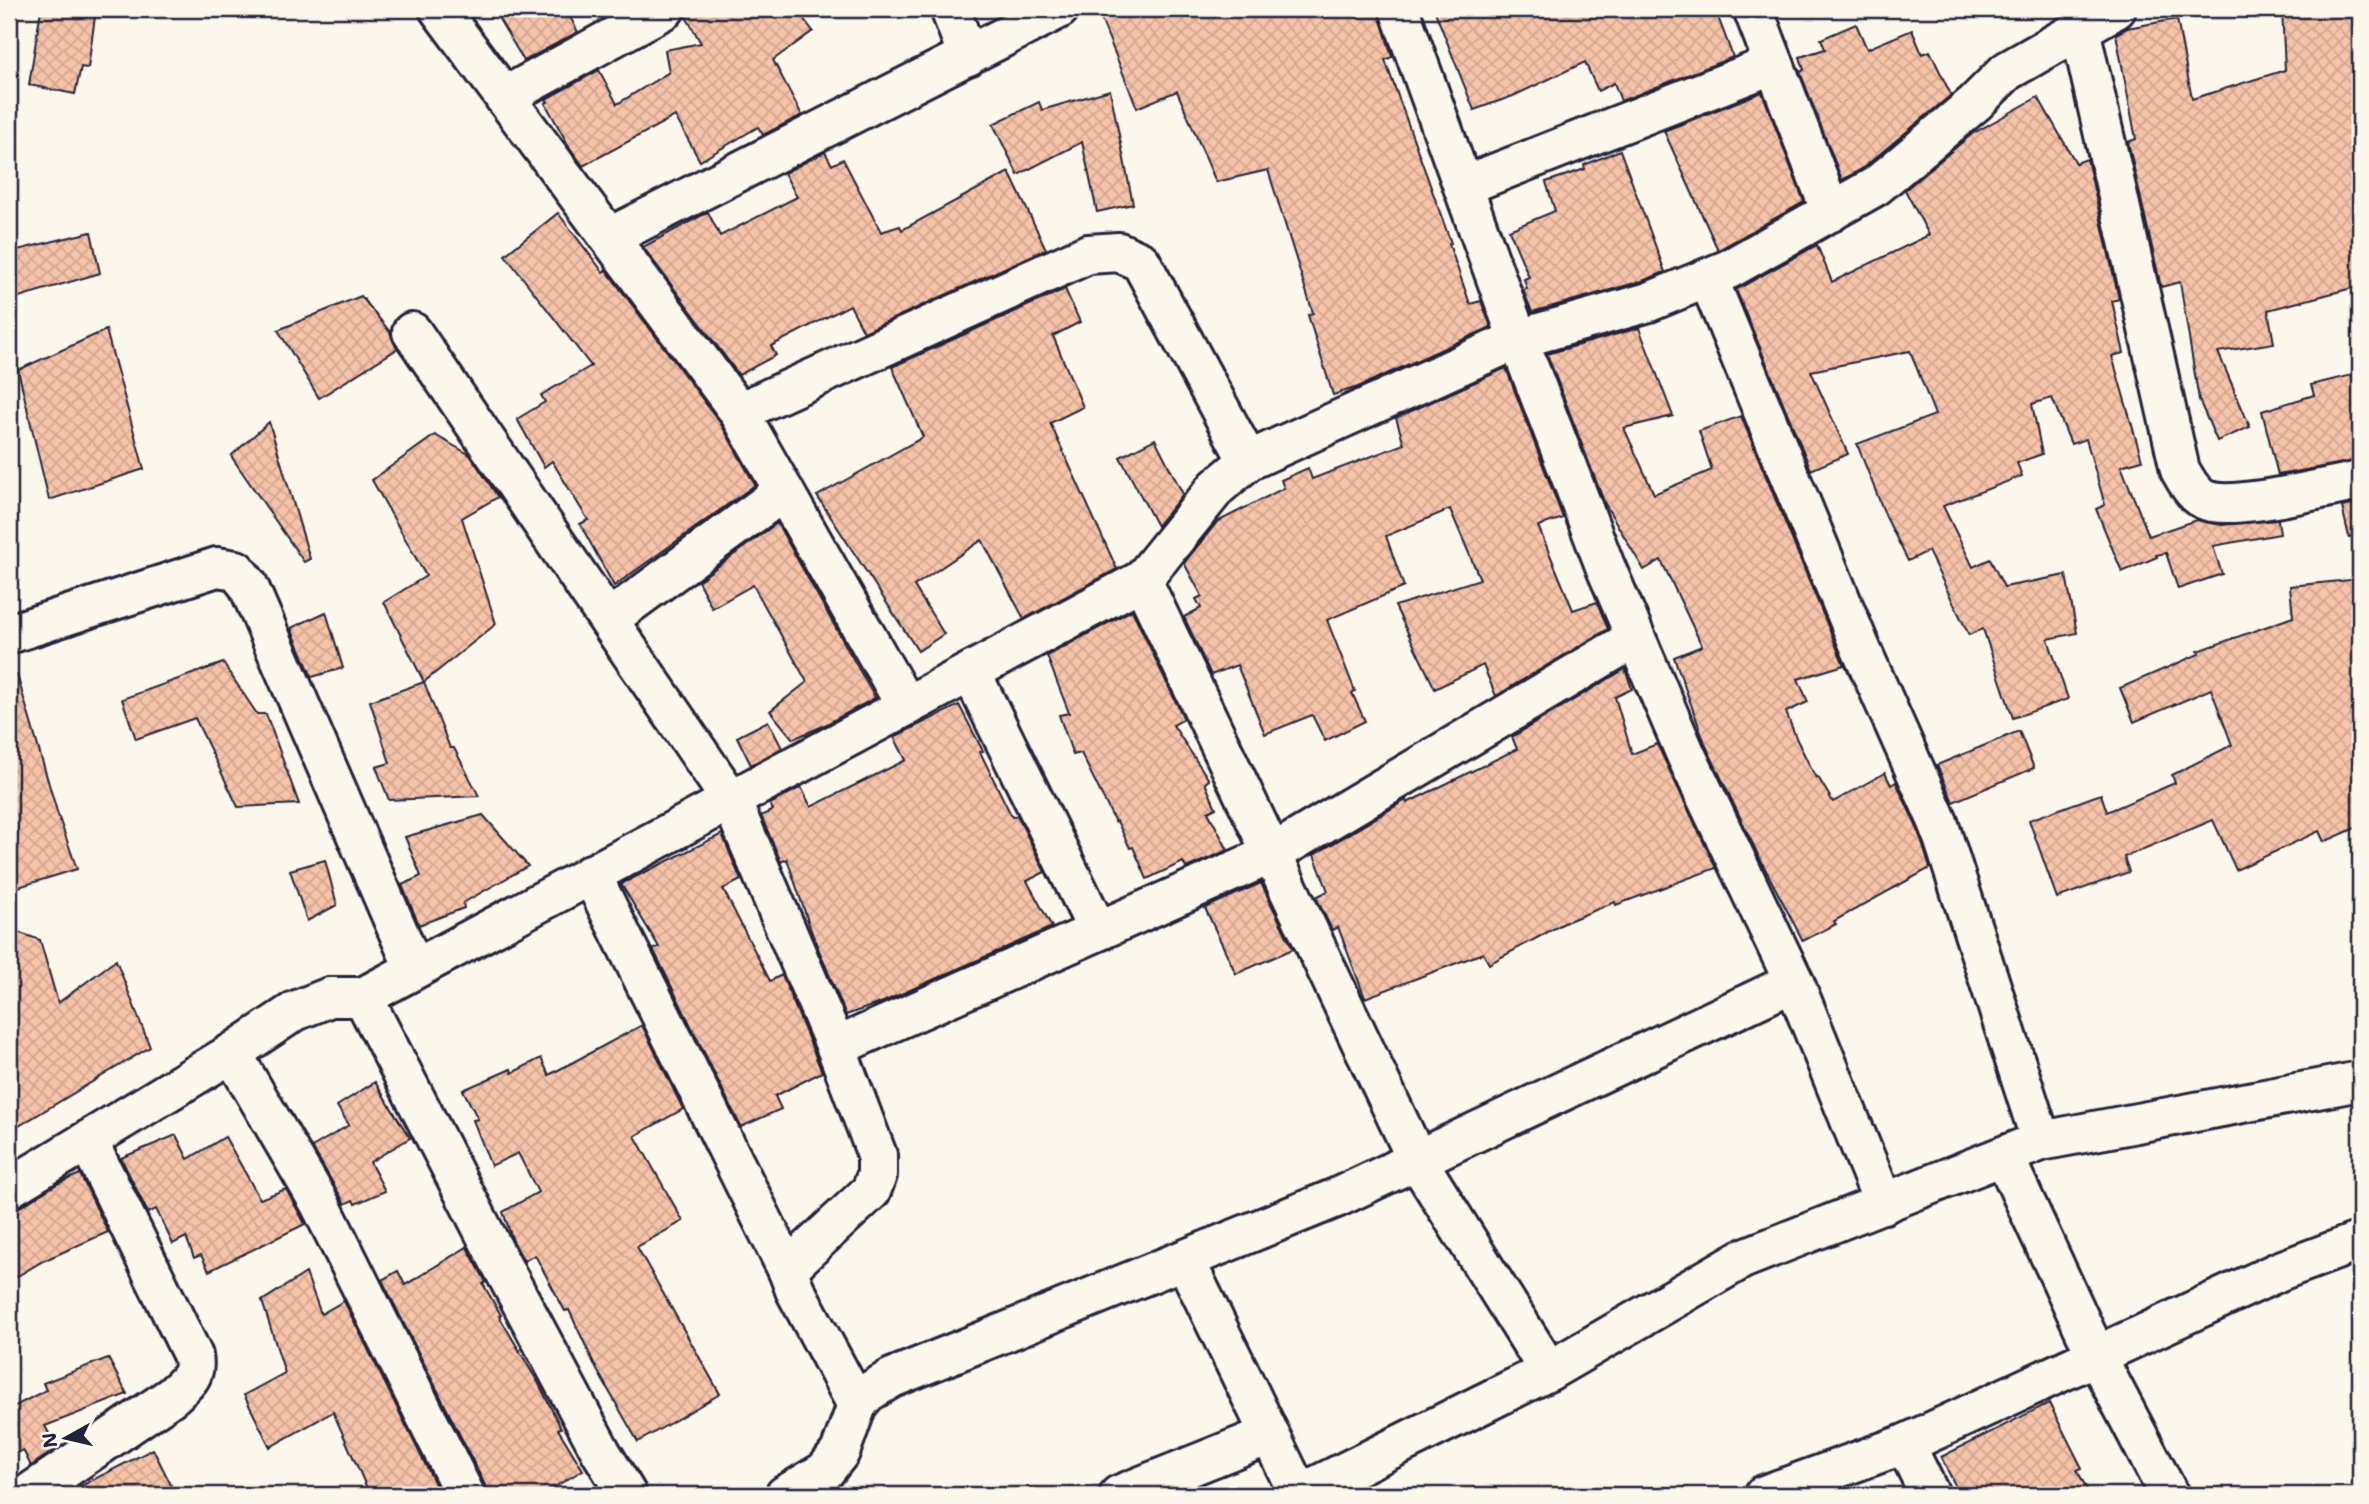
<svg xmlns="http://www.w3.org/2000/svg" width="2369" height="1504" font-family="'Shantell Sans',sans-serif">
  <defs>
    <pattern id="building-cross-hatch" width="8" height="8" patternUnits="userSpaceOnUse" patternTransform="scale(1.75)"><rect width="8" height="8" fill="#f7c3a9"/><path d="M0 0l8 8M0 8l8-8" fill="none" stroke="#d3a792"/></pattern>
  </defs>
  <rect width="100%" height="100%" fill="#fbf7ec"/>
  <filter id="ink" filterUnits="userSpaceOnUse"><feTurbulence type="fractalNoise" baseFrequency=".0143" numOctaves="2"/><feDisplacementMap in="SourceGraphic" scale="14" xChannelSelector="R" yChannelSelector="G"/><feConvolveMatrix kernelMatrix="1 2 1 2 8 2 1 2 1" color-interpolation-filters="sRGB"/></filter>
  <g filter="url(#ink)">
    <!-- building -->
    <g fill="url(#building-cross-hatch)" stroke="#22223b" stroke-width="2">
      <path d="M 41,9 L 96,9 L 88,68 L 81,67 L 75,94 L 29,85 Z"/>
      <path d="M 493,9 L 566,9 L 578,32 L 524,61 Z"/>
      <path d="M 687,9 L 796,9 L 813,31 L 773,60 L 802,115 L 763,135 L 758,127 L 700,161 L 675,116 L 583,166 L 570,148 L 545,103 L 548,102 L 546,99 L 599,70 L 617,104 L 669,72 L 665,50 L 701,43 L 685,15 Z"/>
      <path d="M 1097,9 L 1378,9 L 1392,57 L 1385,60 L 1451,243 L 1449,244 L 1470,304 L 1481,301 L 1491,327 L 1358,387 L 1333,395 L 1308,315 L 1313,313 L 1268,170 L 1216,182 L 1177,91 L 1137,108 Z"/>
      <path d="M 1434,9 L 1715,9 L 1733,57 L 1621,101 L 1614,83 L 1598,91 L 1585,62 L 1513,96 L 1474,110 Z"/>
      <path d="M 2282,9 L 2360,9 L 2360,286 L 2268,310 L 2274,343 L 2218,352 L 2250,427 L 2217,441 L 2199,400 L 2180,282 L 2161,287 L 2128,142 L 2136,139 L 2116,34 L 2127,28 L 2177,19 L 2192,99 L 2285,70 Z"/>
      <path d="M 1856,24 L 1867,49 L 1912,30 L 1922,54 L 1930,51 L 1951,95 L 1863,168 L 1842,180 L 1800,72 L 1804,70 L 1800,57 L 1825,49 L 1821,39 Z"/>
      <path d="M 1110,90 L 1133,204 L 1097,212 L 1082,142 L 1018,175 L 993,124 L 1039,102 L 1042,110 Z"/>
      <path d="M 1762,92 L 1804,202 L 1718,250 L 1664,131 Z"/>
      <path d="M 2038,97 L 2076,163 L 2087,159 L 2119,299 L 2112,301 L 2124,353 L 2112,356 L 2142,460 L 2121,466 L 2149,536 L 2196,520 L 2222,525 L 2278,520 L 2280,534 L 2213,546 L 2222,574 L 2178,589 L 2166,553 L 2156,555 L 2157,557 L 2122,572 L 2096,509 L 2105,505 L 2086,439 L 2071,444 L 2052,398 L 2032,404 L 2042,454 L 2017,463 L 2022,476 L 1943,506 L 1973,567 L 1990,559 L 2004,587 L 2066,575 L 2077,633 L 2048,639 L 2068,699 L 2013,718 L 1983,629 L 1969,635 L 1928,551 L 1908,561 L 1886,517 L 1857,444 L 1935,415 L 1910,351 L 1811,371 L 1848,454 L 1811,470 L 1736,290 L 1817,245 L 1832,282 L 1929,235 L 1905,190 L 1972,134 Z"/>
      <path d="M 1620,150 L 1665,272 L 1642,281 L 1532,312 L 1523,290 L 1527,289 L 1524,279 L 1529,277 L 1509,230 L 1555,211 L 1546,182 L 1585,169 L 1584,165 Z"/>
      <path d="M 825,152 L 832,165 L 843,159 L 881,232 L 900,226 L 902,230 L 1009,172 L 1046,249 L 864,332 L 850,305 L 771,346 L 776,355 L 739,375 L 643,247 L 708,212 L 720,236 L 797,197 L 784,173 Z"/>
      <path d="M 558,213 L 603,272 L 606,270 L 721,424 L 755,485 L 614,586 L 580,524 L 588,520 L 552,461 L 544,467 L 517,419 L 545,402 L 541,395 L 591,366 L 505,255 Z"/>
      <path d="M 91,232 L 100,273 L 9,300 L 9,252 Z"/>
      <path d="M 1065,289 L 1080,322 L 1053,336 L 1083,407 L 1050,423 L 1117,569 L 1024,619 L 982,540 L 914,586 L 944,634 L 918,651 L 817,496 L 923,437 L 892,367 Z"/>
      <path d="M 361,296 L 390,332 L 397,349 L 319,398 L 278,330 Z"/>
      <path d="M 1639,328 L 1673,416 L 1624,428 L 1654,494 L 1712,470 L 1699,431 L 1741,416 L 1844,665 L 1798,679 L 1808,702 L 1786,712 L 1797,740 L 1816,778 L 1818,777 L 1833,802 L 1885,773 L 1891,785 L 1896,782 L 1918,830 L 1930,868 L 1834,921 L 1836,924 L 1803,941 L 1759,857 L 1706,746 L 1674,657 L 1702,646 L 1661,560 L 1644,570 L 1605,504 L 1547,354 Z"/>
      <path d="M 106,330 L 144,469 L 49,500 L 18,370 Z"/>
      <path d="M 1506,368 L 1563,518 L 1538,526 L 1573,610 L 1597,602 L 1608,629 L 1496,696 L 1483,665 L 1435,689 L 1395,606 L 1480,579 L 1450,509 L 1386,536 L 1404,587 L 1327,620 L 1355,691 L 1352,693 L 1365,721 L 1325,741 L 1312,715 L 1265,734 L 1237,665 L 1211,675 L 1184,617 L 1201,608 L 1196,599 L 1202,596 L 1184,563 L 1217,522 L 1284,488 L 1281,480 L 1308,468 L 1312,479 L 1404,444 L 1396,418 Z"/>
      <path d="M 2360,373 L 2360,460 L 2278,475 L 2262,411 L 2314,395 L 2311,385 Z"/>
      <path d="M 269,422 L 310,559 L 304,562 L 231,456 Z"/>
      <path d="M 435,435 L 470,455 L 498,497 L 462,518 L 496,624 L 424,682 L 384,602 L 426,576 L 372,480 Z"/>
      <path d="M 1155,439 L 1183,494 L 1157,526 L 1120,457 Z"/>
      <path d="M 2360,503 L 2360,535 L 2349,537 L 2342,507 Z"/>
      <path d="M 777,523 L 875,698 L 823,726 L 793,739 L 770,711 L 807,682 L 753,585 L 712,608 L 698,581 Z"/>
      <path d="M 2360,579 L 2360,826 L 2324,842 L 2319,831 L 2236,870 L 2213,820 L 2124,857 L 2129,872 L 2057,898 L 2029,820 L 2101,794 L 2107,812 L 2175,783 L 2172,775 L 2232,745 L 2211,689 L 2134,722 L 2120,688 L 2199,654 L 2198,651 L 2293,617 L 2290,586 Z"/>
      <path d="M 1132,610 L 1184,719 L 1173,725 L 1209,780 L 1205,783 L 1216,808 L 1208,812 L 1228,850 L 1186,868 L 1183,862 L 1147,879 L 1133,847 L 1130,848 L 1117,821 L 1115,822 L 1081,753 L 1073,755 L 1059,715 L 1069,713 L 1047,656 Z"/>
      <path d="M 326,612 L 343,668 L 312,677 L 291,628 Z"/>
      <path d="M 223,663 L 257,714 L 266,714 L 299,804 L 238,807 L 195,718 L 136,739 L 122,699 Z"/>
      <path d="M 1625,669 L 1632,689 L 1615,697 L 1632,754 L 1657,744 L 1716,868 L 1616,905 L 1615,902 L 1566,922 L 1489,964 L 1483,953 L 1365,998 L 1338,927 L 1332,930 L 1316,897 L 1328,891 L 1314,855 L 1406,800 L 1407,803 L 1517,749 L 1512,737 Z"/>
      <path d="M 17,675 L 58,815 L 77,869 L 9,890 L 9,676 Z"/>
      <path d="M 424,682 L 450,748 L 454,748 L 479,796 L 389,800 L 376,767 L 390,763 L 370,701 Z"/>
      <path d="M 959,705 L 983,751 L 980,752 L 1012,817 L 1017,815 L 1045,872 L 1027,881 L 1052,927 L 883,1002 L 846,1015 L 813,936 L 787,859 L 781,862 L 761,816 L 773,810 L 770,804 L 801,787 L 811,807 L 906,760 L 894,737 Z"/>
      <path d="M 768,721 L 782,748 L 751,765 L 737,737 Z"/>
      <path d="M 2019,731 L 2034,768 L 1953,802 L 1937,765 Z"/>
      <path d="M 483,815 L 528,866 L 463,903 L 464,908 L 419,925 L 402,885 L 421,876 L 405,837 Z"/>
      <path d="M 722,834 L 741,880 L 723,889 L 770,981 L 782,975 L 822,1072 L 775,1096 L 781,1109 L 741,1127 L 653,949 L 659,947 L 621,884 Z"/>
      <path d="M 325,860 L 337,905 L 307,921 L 290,870 Z"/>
      <path d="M 1261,883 L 1293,949 L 1236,974 L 1205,908 Z"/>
      <path d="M 9,929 L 40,940 L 58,1003 L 116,960 L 150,1047 L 9,1132 Z"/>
      <path d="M 642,1025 L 683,1109 L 635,1136 L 683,1221 L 637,1247 L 720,1394 L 638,1442 L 597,1370 L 569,1310 L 565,1311 L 535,1255 L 524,1261 L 513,1241 L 503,1212 L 538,1192 L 518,1153 L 491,1166 L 473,1120 L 478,1119 L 463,1090 L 511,1069 L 512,1073 L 541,1058 L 549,1075 Z"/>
      <path d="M 375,1082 L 410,1138 L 370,1162 L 385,1191 L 355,1204 L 353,1200 L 345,1204 L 312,1147 L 349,1125 L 337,1106 Z"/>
      <path d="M 176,1135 L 188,1159 L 225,1137 L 260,1199 L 286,1189 L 305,1224 L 209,1271 L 201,1255 L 194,1258 L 186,1237 L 173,1244 L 156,1209 L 148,1213 L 121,1158 Z"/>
      <path d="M 80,1174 L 108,1232 L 43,1261 L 9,1281 L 9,1210 L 20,1207 L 57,1184 Z"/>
      <path d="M 467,1247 L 486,1282 L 483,1284 L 501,1315 L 499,1316 L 539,1384 L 561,1428 L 558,1429 L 583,1470 L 541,1495 L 487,1495 L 485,1485 L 382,1280 L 398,1271 L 405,1285 Z"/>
      <path d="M 306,1273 L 321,1314 L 344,1301 L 439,1492 L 431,1495 L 370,1495 L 333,1412 L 270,1447 L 244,1395 L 285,1373 L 262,1301 Z"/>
      <path d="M 108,1358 L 127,1394 L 45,1426 L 57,1448 L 31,1466 L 23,1450 L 9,1457 L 9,1409 L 46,1390 L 43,1383 Z"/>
      <path d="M 2049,1403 L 2082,1468 L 2077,1470 L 2090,1495 L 1960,1495 L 1941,1457 Z"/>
      <path d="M 153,1449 L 176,1495 L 65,1495 L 71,1491 Z"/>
    </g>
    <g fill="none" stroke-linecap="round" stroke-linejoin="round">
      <defs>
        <g id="minor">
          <path d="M 439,9 L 739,412 L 906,706"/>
          <path d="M 950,9 L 968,56"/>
          <path d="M 1399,9 L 1518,339 L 1605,566 L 1686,755 L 1794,982 L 1884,1204"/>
          <path d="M 1753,9 L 1831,212"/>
          <path d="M 2080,29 L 2180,470 C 2187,482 2194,497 2208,501 C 2238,510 2326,487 2360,481"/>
          <path d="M 504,97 L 665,9"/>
          <path d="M 1463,186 L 1774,64"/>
          <path d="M 610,237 L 1059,9"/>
          <path d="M 1708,278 L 1861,649 L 1938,822 L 2041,1141"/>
          <path d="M 412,332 L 731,800 L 836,1047 L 877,1155 L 877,1175 L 871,1191 L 797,1260 L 788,1271 L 795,1290 L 857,1405"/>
          <path d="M 739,412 L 1088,254 L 1119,252 L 1141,262 L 1248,461"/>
          <path d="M 1142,580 L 1417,1160 L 1549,1371"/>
          <path d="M 609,619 L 784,491"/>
          <path d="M 9,634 L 217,567 L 236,570 L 248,585 L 414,968"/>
          <path d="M 971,672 L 1098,931"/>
          <path d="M 591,874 L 788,1271"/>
          <path d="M 363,997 L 495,1253 L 601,1452 L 627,1495"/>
          <path d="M 836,1047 L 1272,854 L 1635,638"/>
          <path d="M 232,1053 L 320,1204 L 465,1495"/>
          <path d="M 2004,1156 L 2096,1355 L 2169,1495"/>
          <path d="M 9,1188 L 232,1053 L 295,1011 L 330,997 L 363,997 L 1142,580 L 1217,487 L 1248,461 L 1518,339 L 1649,302 L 1729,269 L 1876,186 L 1975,103 L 2007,71 L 2116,9"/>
          <path d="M 1185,1260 L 1299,1495"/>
          <path d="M 1905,1444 L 1930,1495"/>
          <path d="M 27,1495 L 172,1396 C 186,1383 197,1376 193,1356 L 88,1141"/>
          <path d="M 785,1495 L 825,1471 L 840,1452 L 857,1405 L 867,1393 L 892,1378 L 1336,1198 L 1794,982"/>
          <path d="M 1119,1495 L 1269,1435"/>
          <path d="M 1298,1495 L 1549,1371 L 1742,1259 L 2041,1141 L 2360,1081"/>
          <path d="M 1764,1495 L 1905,1444 L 2280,1271 L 2360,1241"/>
        </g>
      </defs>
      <!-- minor casing -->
      <use href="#minor" stroke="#22223b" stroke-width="44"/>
      <!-- minor -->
      <use href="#minor" stroke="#fbf7ec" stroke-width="38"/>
    </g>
  </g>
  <!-- margin -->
  <rect width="2369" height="1504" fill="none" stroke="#fbf7ec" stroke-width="35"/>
  <rect x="18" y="18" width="2334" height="1469" fill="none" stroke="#22223b" stroke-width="2.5" filter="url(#ink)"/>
  <!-- north arrow -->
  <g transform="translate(66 1438) rotate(262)" stroke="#fbf7ec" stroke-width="5" paint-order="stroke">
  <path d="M0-5L12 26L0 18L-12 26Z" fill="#22223b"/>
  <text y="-10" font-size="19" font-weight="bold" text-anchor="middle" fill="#22223b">N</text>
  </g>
</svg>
